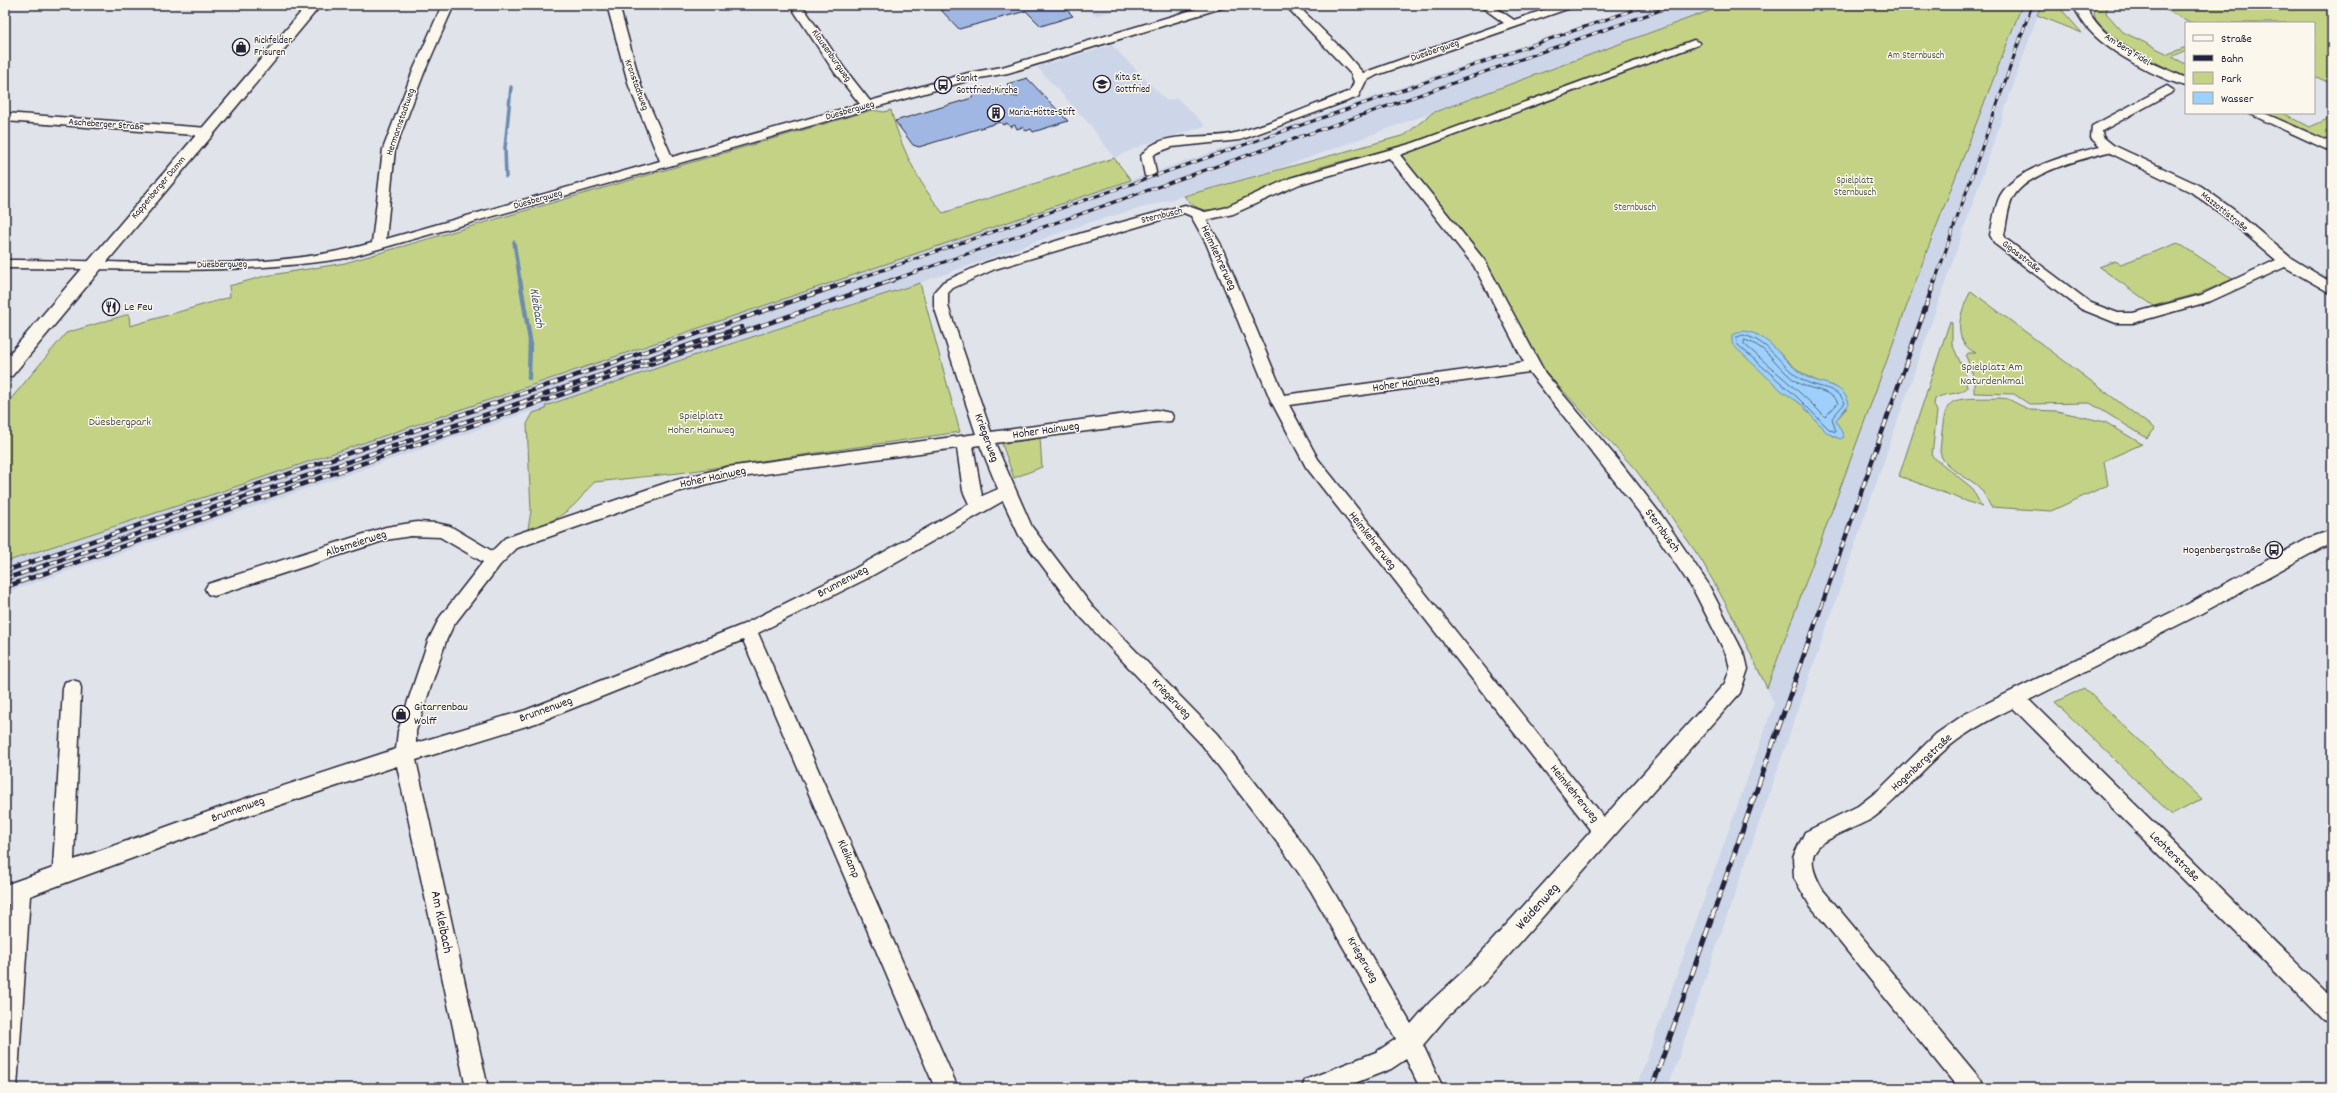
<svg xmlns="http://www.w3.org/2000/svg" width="2337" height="1093" font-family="Dekko,sans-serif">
  <rect width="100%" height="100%" fill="#e0e4ea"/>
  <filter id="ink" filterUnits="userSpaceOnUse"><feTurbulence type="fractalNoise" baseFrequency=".025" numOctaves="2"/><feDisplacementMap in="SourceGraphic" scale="8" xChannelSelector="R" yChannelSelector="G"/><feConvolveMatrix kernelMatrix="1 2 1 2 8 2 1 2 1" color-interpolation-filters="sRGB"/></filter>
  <g filter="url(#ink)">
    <!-- built -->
    <g fill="#cdd6e8">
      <path d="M 1076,5 L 1134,5 L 1097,15 Z"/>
      <path d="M 1641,5 L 1725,5 L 1278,169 L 1085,224 L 920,283 L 693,356 L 545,406 L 546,409 L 533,413 L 532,411 L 5,593 L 5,562 L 223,491 Z"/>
      <path d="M 2022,5 L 2041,5 L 1668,1088 L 1636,1088 L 1774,704 L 1767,688 L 1925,256 Z"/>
      <path d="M 1112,45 L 1167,101 L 1177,98 L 1206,126 L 1145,144 L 1114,158 L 1090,125 L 1037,67 Z"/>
    </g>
    <!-- green -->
    <g fill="#c4d286" stroke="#737a60" fill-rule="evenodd">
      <path d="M 1725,5 L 2022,5 L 1925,256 L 1767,688 L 1733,617 L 1702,561 L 1670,515 L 1635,469 L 1543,369 L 1485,262 L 1400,155 L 1398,146 C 1362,157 1320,165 1286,179 C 1262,189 1234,212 1206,210 C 1196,209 1190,203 1184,196 L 1405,135 L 1432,113 ZM 1756,334 C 1787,354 1794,378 1834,386 L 1847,408 L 1836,420 L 1843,437 L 1834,437 L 1801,404 L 1773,382 Z"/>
      <path d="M 2042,5 L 2062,5 L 2061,9 L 2082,33 L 2037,15 Z"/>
      <path d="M 2092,5 L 2108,5 L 2106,13 L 2123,32 L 2168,54 L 2186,47 L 2186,50 L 2172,57 L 2186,64 L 2186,77 C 2158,64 2115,45 2096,20 C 2094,16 2093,9 2092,5 Z"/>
      <path d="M 2156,5 L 2332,5 L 2332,84 L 2314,76 L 2314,23 L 2192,23 Z"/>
      <path d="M 872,110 L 884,112 L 891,110 C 900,146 919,184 943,213 L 1114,158 L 1131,180 L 223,491 L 5,562 L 5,406 L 66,333 L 129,314 L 130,326 L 230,297 L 229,286 L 265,276 L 345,263 Z"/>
      <path d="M 2266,113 L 2283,113 L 2310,127 L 2332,117 L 2332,143 Z"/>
      <path d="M 2178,243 L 2233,279 L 2200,293 L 2154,306 L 2099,267 L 2115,261 L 2121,264 Z"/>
      <path d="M 920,283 L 960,432 L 679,473 L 595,482 C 586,489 582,498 574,505 C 565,514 541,529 528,529 L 531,511 L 527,424 L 533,413 L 546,409 L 545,406 L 693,356 Z"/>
      <path d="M 1971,291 L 2155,429 L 2147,438 L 2090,403 L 2029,404 L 2014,394 L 1974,393 L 1974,378 L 1966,356 L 1968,353 L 1976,353 C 1950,341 1960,311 1971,291 Z"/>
      <path d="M 1950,321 L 1952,323 L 1952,344 L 1965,373 L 1967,388 C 1957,396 1945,392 1935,399 L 1934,405 L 1937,411 L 1932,456 L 1971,487 L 1982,507 L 1899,476 Z"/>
      <path d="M 2000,398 L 2008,399 L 2030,410 L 2057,411 L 2105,422 L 2142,444 L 2104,461 L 2108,485 L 2051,511 L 1991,507 C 1987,500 1984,492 1978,486 C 1966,476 1942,468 1940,451 C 1946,394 1943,399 2000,398 Z"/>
      <path d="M 1040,438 L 1042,467 L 1014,478 L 1002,444 Z"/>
      <path d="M 2084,688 L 2202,799 L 2172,815 L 2055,702 Z"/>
    </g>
    <!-- water -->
    <path fill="#9dd1fb" stroke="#6c8bae" d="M 1744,331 C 1771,334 1783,363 1805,376 C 1820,385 1844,382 1849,404 L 1836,420 L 1844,437 L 1840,439 L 1827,433 L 1801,404 L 1782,391 L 1735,347 L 1732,343 L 1732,335 Z"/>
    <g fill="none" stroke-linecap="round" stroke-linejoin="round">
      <!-- shore -->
      <g stroke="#536888" stroke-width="1">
        <path d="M 1743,335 C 1770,341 1779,365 1801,379 C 1816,389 1836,385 1845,403 L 1832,418 L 1836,432 L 1830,430 L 1797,397 L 1738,345 L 1736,338 Z"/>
        <path d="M 1745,340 C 1770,347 1779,372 1800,384 C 1812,390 1832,390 1838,403 L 1825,417 C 1800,391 1771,368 1744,344 Z"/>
      </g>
      <!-- stream-far1 -->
      <g stroke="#6c8bae" stroke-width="3.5">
        <path d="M 506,177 L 505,148 L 511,87"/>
        <path d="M 514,242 L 520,281"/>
      </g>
      <!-- stream -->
      <path stroke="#6c8bae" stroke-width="4.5" d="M 520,280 L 530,340 L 529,378"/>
    </g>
    <!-- building -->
    <g fill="#a0b7e4" stroke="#22223b">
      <path d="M 942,5 L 1062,5 L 1073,16 L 1041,26 L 1026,11 L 959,29 L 941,10 L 945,9 Z"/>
      <path d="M 1027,78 L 1068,121 L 1033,132 L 1031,129 L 1026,131 L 1023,127 L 1017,129 L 1015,125 L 1010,127 L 1007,123 L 1003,125 L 1000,122 L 919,147 L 913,145 L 895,121 L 972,98 L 975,92 L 981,90 L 1018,97 L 1007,84 Z"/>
    </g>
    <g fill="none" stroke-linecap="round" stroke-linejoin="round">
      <defs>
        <g id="minor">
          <path d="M 442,5 L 454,5 L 424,73 L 395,149 L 386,239 L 660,161 L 629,86 L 607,5 L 619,5 L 641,86 L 672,157 L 860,104 L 835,73 L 790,5 L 802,5 L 844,68 L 870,101 L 968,73 L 1002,67 L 1209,5 L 1227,5 L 1225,7 L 1008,73 L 974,79 L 347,258 C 233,276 120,268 5,268 L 5,260 C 126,259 254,276 372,243 L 383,149 L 412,73 Z"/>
          <path d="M 1285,5 L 1297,5 L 1344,51 L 1363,73 L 1504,23 L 1479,5 L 1492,5 L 1514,20 L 1558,5 L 1575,5 L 1573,7 L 1377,75 L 1366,81 L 1358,97 L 1240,140 L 1172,147 L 1156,153 L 1153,156 L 1156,173 L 1150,177 L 1145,176 L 1141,156 C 1159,128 1206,141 1235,133 C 1274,123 1312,105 1350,91 L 1354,82 L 1351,74 Z"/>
          <path d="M 2073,5 L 2085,5 C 2104,44 2148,61 2186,78 L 2186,86 C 2159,79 2111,53 2092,33 C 2084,25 2078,15 2073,5 Z"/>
          <path d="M 1694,40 L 1700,43 L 1698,45 L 1400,155 L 1485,261 L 1545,373 L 1620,462 L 1662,516 L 1707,582 L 1745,656 L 1748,669 L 1740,693 L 1486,981 L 1446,1018 L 1423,1045 L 1443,1088 L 1420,1088 L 1406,1059 L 1391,1069 L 1342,1088 L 1302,1088 L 1305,1080 L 1376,1052 L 1396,1039 L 1311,891 L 1283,850 L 1203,746 L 1080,616 L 1019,535 L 1003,501 L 866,579 L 758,633 L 958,1088 L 935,1088 L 743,640 L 536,723 L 416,760 L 488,1088 L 466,1088 L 397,766 L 244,817 L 30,896 L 17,1088 L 5,1088 L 5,951 L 9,904 L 5,905 L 5,885 L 53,868 L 63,688 L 65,682 L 72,680 L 79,682 L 81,688 L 74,860 L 244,799 L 396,749 L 398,731 L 428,641 L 440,617 L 483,562 L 440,537 L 411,536 L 386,540 L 214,596 L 208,594 L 205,589 L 208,584 L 386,527 L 417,522 L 436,523 L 450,526 L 492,551 L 505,538 L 669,482 L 727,467 L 976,434 L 934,306 L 934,292 L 943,282 L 985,263 L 1082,233 L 1185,205 L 1205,212 L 1224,208 L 1290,178 L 1413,143 ZM 1389,158 L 1474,266 L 1524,362 L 1284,395 L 1220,243 L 1206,220 L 1233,214 L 1300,184 ZM 1184,213 L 1191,216 L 1206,243 L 1271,401 L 1306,467 L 1591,831 L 1470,965 L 1430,1002 L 1411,1024 L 1325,877 L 1297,836 L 1217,734 L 1092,606 L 1032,527 L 995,443 L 1156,422 L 1171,421 L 1173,417 L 1171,413 L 1156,410 L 991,432 L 948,306 L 948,293 L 953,288 L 995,269 ZM 1529,372 L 1650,526 L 1694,591 L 1727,656 L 1730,669 L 1725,683 L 1604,817 L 1318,459 L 1289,405 ZM 980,445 L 998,489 L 982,496 L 973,446 ZM 957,448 L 963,491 L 969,504 L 854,569 L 742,625 L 526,710 L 416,743 L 416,731 L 446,641 L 453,626 L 500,565 L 517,548 L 677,492 L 727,479 Z"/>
          <path d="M 2167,86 L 2173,90 L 2171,93 L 2102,131 L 2103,137 L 2113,145 L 2201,186 L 2234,210 L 2291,258 L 2332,283 L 2332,294 L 2285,267 L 2211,301 L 2133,323 L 2116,323 L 2081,309 L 1995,244 L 1990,235 C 1993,223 1994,208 2000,196 C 2015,168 2070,154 2100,147 L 2091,138 L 2092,126 ZM 2108,152 L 2191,192 L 2224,216 L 2276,260 L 2201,295 L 2133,313 L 2118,313 L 2091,303 L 2006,239 L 2004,235 C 2007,223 2007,207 2014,196 C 2029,172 2082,159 2108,152 Z"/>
          <path d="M 5,113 L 208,128 L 214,132 L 208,136 L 5,121 Z"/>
          <path d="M 2248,113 L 2264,113 L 2332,143 L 2332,152 Z"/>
          <path d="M 2332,530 L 2332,544 L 2321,548 L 2200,614 L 2029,700 L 2332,998 L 2332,1024 L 2324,1021 L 2013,708 C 1991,719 1970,730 1951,745 C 1923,767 1902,797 1873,818 C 1860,826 1828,837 1819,846 C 1806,859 1816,878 1823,890 L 1981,1080 L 1984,1088 L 1958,1088 L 1809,904 L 1794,878 L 1793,857 L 1805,832 L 1858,806 L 1880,789 L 1936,734 L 1965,714 L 2188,604 L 2309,538 Z"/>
        </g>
        <path id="major" d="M 307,5 L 321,5 L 12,376 L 5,377 L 5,359 Z"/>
      </defs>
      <!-- minor casing -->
      <use href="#minor" stroke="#22223b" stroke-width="3"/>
      <!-- major casing -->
      <use href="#major" stroke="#22223b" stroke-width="3"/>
      <!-- minor -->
      <use href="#minor" fill="#fbf7ec" fill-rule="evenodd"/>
      <!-- major -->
      <use href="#major" fill="#fbf7ec" fill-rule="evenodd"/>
      <defs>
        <g id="rail-far2">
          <path d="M 851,281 L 1648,5"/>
          <path d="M 890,281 L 1675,5"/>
          <path d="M 1935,281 L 2032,5"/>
        </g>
        <g id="rail-far1">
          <path d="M 5,571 L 854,280"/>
          <path d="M 5,579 L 742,327"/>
          <path d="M 5,587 L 893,280"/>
          <path d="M 1810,639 L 1935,280"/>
        </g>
        <path id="rail" d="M 1652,1088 L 1810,638"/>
      </defs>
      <!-- rail-far2 casing -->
      <use href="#rail-far2" stroke="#22223b" stroke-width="3"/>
      <!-- rail-far1 casing -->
      <use href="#rail-far1" stroke="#22223b" stroke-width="4.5"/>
      <!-- rail casing -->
      <use href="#rail" stroke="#22223b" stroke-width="5"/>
      <!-- rail-far2 -->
      <use href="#rail-far2" stroke="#fbf7ec" stroke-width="2" stroke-dasharray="6" stroke-linecap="butt"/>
      <!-- rail-far1 -->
      <use href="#rail-far1" stroke="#fbf7ec" stroke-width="3" stroke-dasharray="8" stroke-linecap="butt"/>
      <!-- rail -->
      <use href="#rail" stroke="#fbf7ec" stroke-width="3.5" stroke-dasharray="10" stroke-linecap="butt"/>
    </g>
  </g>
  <!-- icons -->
  <defs>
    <symbol id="shop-ring" viewBox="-11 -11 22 22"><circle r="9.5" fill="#fbf7ec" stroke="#22223b" stroke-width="1.5"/><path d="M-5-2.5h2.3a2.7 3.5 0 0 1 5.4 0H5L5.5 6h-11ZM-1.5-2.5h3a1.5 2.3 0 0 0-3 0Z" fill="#22223b"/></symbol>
    <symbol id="school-ring" viewBox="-11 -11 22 22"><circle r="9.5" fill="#fbf7ec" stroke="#22223b" stroke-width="1.5"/><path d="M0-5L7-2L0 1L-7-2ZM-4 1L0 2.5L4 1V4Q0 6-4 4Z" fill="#22223b"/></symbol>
    <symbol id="bus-ring" viewBox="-11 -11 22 22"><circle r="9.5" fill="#fbf7ec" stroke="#22223b" stroke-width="1.5"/><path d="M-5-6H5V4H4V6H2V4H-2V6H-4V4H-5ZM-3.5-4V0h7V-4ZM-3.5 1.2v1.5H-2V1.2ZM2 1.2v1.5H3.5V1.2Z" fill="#22223b"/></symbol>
    <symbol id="building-ring" viewBox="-11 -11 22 22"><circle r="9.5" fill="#fbf7ec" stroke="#22223b" stroke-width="1.5"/><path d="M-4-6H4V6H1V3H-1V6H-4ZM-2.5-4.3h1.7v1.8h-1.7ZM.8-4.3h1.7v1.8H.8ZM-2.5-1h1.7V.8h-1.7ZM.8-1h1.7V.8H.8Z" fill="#22223b"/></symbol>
    <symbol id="restaurant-ring" viewBox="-11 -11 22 22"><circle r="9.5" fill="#fbf7ec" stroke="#22223b" stroke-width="1.5"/><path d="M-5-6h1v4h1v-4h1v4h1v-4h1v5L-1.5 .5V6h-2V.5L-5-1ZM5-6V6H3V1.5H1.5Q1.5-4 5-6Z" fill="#22223b"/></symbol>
  </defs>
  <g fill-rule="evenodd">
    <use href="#shop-ring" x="231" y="37" width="20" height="20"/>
    <use href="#school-ring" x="1092" y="74" width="20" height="20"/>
    <use href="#bus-ring" x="933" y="75" width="20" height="20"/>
    <use href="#building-ring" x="986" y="103" width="20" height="20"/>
    <use href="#restaurant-ring" x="101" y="297" width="20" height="20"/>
    <use href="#bus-ring" x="2264" y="540" width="20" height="20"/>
    <use href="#shop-ring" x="391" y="704" width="20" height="20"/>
  </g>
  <g text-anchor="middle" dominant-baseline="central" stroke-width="3" stroke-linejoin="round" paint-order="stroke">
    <!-- far-poi labels -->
    <g font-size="10" fill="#22223b" stroke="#fbf7ec" text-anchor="start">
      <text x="254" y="41">Rickfelder<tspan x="254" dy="12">Frisuren</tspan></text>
      <text x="1115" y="78">Kita St.<tspan x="1115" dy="12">Gottfried</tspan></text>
      <text x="956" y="79">Sankt<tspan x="956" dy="12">Gottfried-Kirche</tspan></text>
      <text x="1009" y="113">Maria-Hötte-Stift</text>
    </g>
    <!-- far-street labels -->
    <g font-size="10" fill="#22223b" stroke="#fbf7ec">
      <text transform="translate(2127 50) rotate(32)">Am Berg Fidel</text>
      <text transform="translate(1435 51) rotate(-19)">Düesbergweg</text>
      <text transform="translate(831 56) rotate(55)">Klausenburgweg</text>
      <text transform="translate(636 85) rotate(70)">Kronstadtweg</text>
      <text transform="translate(850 111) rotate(-16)">Düesbergweg</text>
      <text transform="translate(401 122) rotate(-71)">Hermannstadtweg</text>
      <text transform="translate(106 125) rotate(4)">Ascheberger Straße</text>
      <text transform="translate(159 188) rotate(-50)">Kappenberger Damm</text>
      <text transform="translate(538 200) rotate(-16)">Düesbergweg</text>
      <text transform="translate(2224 212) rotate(39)">Mazzottistraße</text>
      <text transform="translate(1162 216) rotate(-14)">Sternbusch</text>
      <text transform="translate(2021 257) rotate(38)">Gigasstraße</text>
      <text transform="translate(222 265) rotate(-1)">Düesbergweg</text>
    </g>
    <!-- far-park labels -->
    <g font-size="10" fill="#535752" stroke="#fbf7ec">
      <text x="1916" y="56">Am Sternbusch</text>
      <text x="1855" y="181">Spielplatz<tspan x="1855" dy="12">Sternbusch</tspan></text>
      <text x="1635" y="208">Sternbusch</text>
    </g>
    <!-- street labels -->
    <g font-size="12" fill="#22223b" stroke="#fbf7ec">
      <text transform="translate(1218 258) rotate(65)">Heimkehrerweg</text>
      <text transform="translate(1406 384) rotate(-8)">Hoher Hainweg</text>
      <text transform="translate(1046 431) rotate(-8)">Hoher Hainweg</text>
      <text transform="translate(986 438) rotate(70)">Kriegerweg</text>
      <text transform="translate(713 478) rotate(-12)">Hoher Hainweg</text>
      <text transform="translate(1662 531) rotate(54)">Sternbusch</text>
      <text transform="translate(1372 541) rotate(52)">Heimkehrerweg</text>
      <text transform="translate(356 544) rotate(-18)">Albsmeierweg</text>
      <text transform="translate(843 582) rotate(-28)">Brunnenweg</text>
      <text transform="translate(1171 699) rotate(46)">Kriegerweg</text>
      <text transform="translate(546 710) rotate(-20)">Brunnenweg</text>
      <text transform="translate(1922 763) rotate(-43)">Hogenbergstraße</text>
      <text transform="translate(1574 794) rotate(51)">Heimkehrerweg</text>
      <text transform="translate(238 810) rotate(-20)">Brunnenweg</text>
      <text transform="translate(2174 857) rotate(45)">Lechterstraße</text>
      <text transform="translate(848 859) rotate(67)">Kleikamp</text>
      <text transform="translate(1362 960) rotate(60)">Kriegerweg</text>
    </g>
    <!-- poi labels -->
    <g font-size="12" fill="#22223b" stroke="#fbf7ec" text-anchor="start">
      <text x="124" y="307">Le Feu</text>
      <text x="2261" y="550" text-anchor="end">Hogenbergstraße</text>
      <text x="414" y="707">Gitarrenbau<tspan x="414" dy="14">Wolff</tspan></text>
    </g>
    <!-- park labels -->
    <g font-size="12" fill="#535752" stroke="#fbf7ec">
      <text x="1992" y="367">Spielplatz Am<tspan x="1992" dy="14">Naturdenkmal</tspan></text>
      <text x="701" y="416">Spielplatz<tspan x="701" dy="14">Hoher Hainweg</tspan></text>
      <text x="120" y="422">Düesbergpark</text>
    </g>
    <!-- water labels -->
    <g font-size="13" font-style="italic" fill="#475775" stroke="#fbf7ec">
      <text transform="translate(536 308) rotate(81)">Kleibach</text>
    </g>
    <!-- near-street labels -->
    <g font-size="14" fill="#22223b" stroke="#fbf7ec">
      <text transform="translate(1538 907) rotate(-48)">Weidenweg</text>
      <text transform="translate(441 922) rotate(78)">Am Kleibach</text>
    </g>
  </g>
  <!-- margin -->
  <rect width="2337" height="1093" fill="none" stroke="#fbf7ec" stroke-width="20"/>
  <rect x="10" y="10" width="2317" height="1073" fill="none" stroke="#22223b" stroke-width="1.5" filter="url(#ink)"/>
  <!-- legend -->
  <rect x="2185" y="22" width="130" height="92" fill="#fbf7ec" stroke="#a4a2a5"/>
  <rect x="2193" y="35" width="20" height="6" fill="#fbf7ec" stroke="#a4a2a5"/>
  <text x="2221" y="42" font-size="12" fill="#22223b">Straße</text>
  <rect x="2193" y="55" width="20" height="6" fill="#22223b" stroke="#a4a2a5"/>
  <text x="2221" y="62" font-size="12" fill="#22223b">Bahn</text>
  <rect x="2193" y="72" width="20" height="12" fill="#c4d286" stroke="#a4a2a5"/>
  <text x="2221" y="82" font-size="12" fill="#22223b">Park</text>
  <rect x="2193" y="92" width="20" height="12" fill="#9dd1fb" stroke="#a4a2a5"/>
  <text x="2221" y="102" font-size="12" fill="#22223b">Wasser</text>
</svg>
